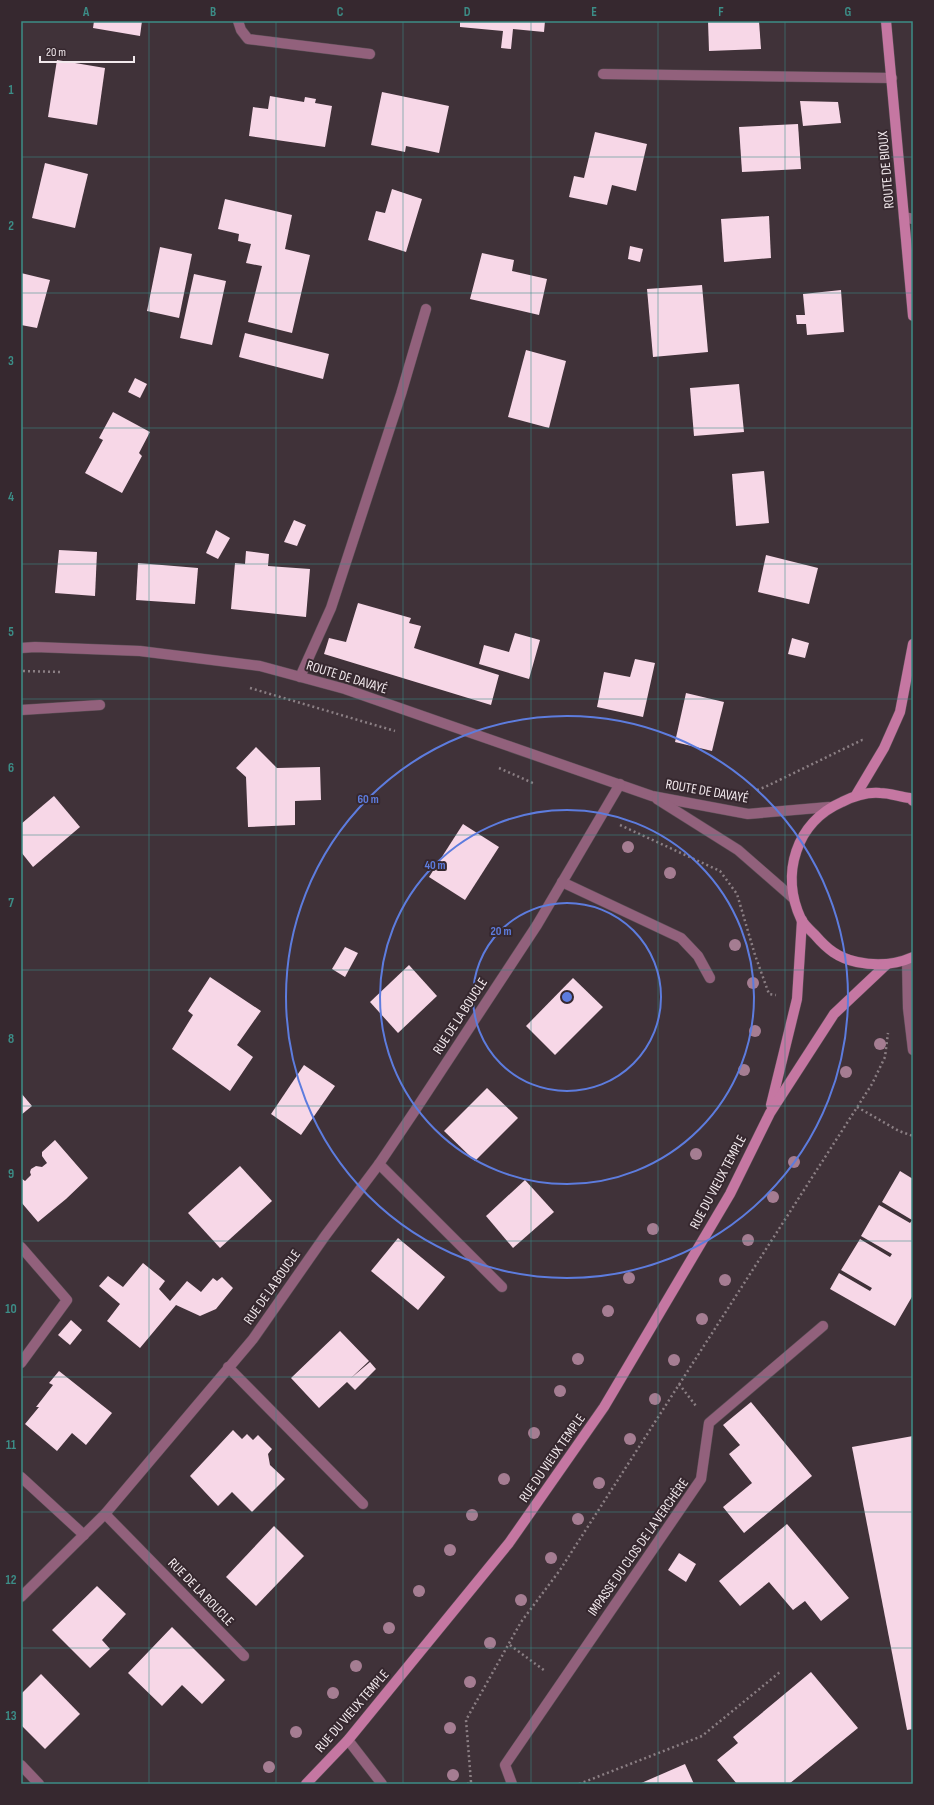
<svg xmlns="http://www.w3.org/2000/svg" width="934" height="1805" font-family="'Sofia Sans Condensed',sans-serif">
  <rect width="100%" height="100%" fill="#403239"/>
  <!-- building -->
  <g fill="#f7d7e7">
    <path d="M 94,21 L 142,21 L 140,36 L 93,28 Z"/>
    <path d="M 460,21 L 545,21 L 544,32 L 513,29 L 511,49 L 501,48 L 503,31 L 460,27 Z"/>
    <path d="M 708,21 L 759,21 L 761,49 L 709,51 Z"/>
    <path d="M 57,60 L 105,68 L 97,125 L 48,117 Z"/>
    <path d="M 382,92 L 449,106 L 439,153 L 406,146 L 405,152 L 371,145 Z"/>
    <path d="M 270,96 L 304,102 L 305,97 L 316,99 L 315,103 L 332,106 L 325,147 L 249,136 L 253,107 L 268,109 Z"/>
    <path d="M 800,101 L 838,102 L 841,123 L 803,126 Z"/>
    <path d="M 798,124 L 801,169 L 742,172 L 739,127 Z"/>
    <path d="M 595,132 L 647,144 L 636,191 L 612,185 L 607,205 L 569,197 L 574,176 L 584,178 Z"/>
    <path d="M 45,163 L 88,174 L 75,228 L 32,218 Z"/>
    <path d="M 392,189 L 422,199 L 406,252 L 368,240 L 376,211 L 385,213 Z"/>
    <path d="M 225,199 L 292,215 L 285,249 L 310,255 L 292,333 L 248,322 L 262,266 L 246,263 L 251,244 L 238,241 L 239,234 L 218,229 Z"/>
    <path d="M 769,216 L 771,258 L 724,262 L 721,219 Z"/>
    <path d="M 630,246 L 643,249 L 640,262 L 628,259 Z"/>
    <path d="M 160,247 L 192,254 L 179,318 L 147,311 Z"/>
    <path d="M 482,253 L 514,260 L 512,271 L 547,279 L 539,315 L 470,299 Z"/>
    <path d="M 21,273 L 50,280 L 37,328 L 21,325 Z"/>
    <path d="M 194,274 L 226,281 L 212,345 L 180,338 Z"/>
    <path d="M 702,285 L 708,352 L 653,357 L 647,289 Z"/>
    <path d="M 841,290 L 844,332 L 807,335 L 806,324 L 797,324 L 796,315 L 805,315 L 803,294 Z"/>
    <path d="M 245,333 L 329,354 L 323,379 L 239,357 Z"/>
    <path d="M 526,350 L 566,361 L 549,428 L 508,417 Z"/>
    <path d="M 135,378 L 147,384 L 140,398 L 128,392 Z"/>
    <path d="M 739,384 L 744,432 L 694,436 L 690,388 Z"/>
    <path d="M 113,412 L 150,432 L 139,453 L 142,456 L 122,493 L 85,473 L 103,440 L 99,438 Z"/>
    <path d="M 764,471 L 769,523 L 736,526 L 732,474 Z"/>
    <path d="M 294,520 L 306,525 L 297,546 L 284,542 Z"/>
    <path d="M 216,530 L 230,538 L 218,559 L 206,553 Z"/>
    <path d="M 59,550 L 97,552 L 95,596 L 55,593 Z"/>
    <path d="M 246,551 L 269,554 L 268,566 L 310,569 L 306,617 L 231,609 L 235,563 L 245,564 Z"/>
    <path d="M 766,555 L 818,568 L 809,604 L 758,592 Z"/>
    <path d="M 138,563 L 198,568 L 195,604 L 136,600 Z"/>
    <path d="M 358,603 L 411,618 L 409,623 L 421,626 L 414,648 L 499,675 L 491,705 L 324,654 L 329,638 L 346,642 Z"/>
    <path d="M 515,633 L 540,640 L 529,679 L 479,664 L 484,645 L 509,652 Z"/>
    <path d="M 792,638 L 809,643 L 805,658 L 788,654 Z"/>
    <path d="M 635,659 L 655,663 L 643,717 L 597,707 L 604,672 L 630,677 Z"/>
    <path d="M 686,693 L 724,702 L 712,751 L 675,742 Z"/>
    <path d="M 256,747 L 277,768 L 320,767 L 321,800 L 295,801 L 295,825 L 248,827 L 246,777 L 236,768 Z"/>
    <path d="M 54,796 L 80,827 L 33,867 L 21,852 L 21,824 Z"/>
    <path d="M 463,824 L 499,847 L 465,900 L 429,877 Z"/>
    <path d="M 345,947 L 358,953 L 345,977 L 332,969 Z"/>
    <path d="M 409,965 L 437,996 L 398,1033 L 370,1002 Z"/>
    <path d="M 210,977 L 261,1011 L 237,1045 L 253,1057 L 230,1091 L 172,1049 L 193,1015 L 188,1011 Z"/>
    <path d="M 573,978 L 603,1007 L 555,1055 L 526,1026 Z"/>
    <path d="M 304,1065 L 335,1086 L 301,1135 L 271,1114 Z"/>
    <path d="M 487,1088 L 518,1118 L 475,1161 L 444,1131 Z"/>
    <path d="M 21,1093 L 32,1106 L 21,1115 Z"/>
    <path d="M 55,1140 L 88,1178 L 66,1199 L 38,1222 L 21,1202 L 21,1178 L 25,1181 L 31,1175 L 30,1172 L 31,1169 L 36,1166 L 42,1167 L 47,1163 L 42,1156 L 42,1152 Z"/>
    <path d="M 240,1166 L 272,1201 L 220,1248 L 188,1213 Z"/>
    <path d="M 900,1171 L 913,1179 L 913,1295 L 895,1326 L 830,1289 L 839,1273 L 870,1291 L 872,1288 L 841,1270 L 860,1239 L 890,1257 L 892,1254 L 861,1236 L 879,1205 L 910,1223 L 912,1220 L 882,1202 Z"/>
    <path d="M 525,1180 L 554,1212 L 513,1248 L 486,1216 Z"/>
    <path d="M 398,1238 L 445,1277 L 418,1310 L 371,1271 Z"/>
    <path d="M 143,1263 L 165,1281 L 159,1289 L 170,1301 L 187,1281 L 201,1292 L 213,1278 L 217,1281 L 222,1277 L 233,1288 L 216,1309 L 200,1316 L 176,1305 L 140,1348 L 107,1321 L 120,1304 L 99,1286 L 108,1276 L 123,1287 Z"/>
    <path d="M 71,1320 L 82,1330 L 70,1345 L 58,1335 Z"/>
    <path d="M 340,1331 L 369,1361 L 351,1378 L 370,1362 L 376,1369 L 355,1390 L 347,1382 L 319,1408 L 291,1378 Z"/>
    <path d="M 59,1371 L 112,1413 L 86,1445 L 72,1433 L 57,1451 L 25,1424 L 39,1407 L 45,1411 L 39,1407 L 36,1407 L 53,1385 L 49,1383 Z"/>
    <path d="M 751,1402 L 812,1476 L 744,1533 L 723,1507 L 752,1483 L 729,1454 L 740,1445 L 723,1425 Z"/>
    <path d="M 233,1430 L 242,1439 L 247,1434 L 253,1440 L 258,1435 L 272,1449 L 268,1454 L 270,1465 L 285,1479 L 252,1512 L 232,1492 L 218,1506 L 190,1476 Z"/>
    <path d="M 913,1436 L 913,1729 L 907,1730 L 852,1447 Z"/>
    <path d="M 787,1524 L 849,1598 L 821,1621 L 805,1601 L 793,1610 L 769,1582 L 740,1606 L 719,1581 Z"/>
    <path d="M 274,1526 L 304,1556 L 256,1606 L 226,1577 Z"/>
    <path d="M 679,1553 L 696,1564 L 686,1582 L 668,1570 Z"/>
    <path d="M 97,1586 L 126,1614 L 102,1640 L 110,1649 L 90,1668 L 52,1630 Z"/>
    <path d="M 172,1627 L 225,1680 L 202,1704 L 182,1685 L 162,1706 L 128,1673 Z"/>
    <path d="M 811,1672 L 858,1728 L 789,1784 L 737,1784 L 717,1760 L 738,1743 L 733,1737 Z"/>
    <path d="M 41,1674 L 80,1714 L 45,1749 L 21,1725 L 21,1694 Z"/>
    <path d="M 685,1764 L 694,1784 L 639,1784 Z"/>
  </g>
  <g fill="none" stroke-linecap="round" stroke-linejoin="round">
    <defs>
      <g id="lane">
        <path d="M 300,677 L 331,608 L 401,394 L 426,309"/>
        <path d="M 21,710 L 100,705"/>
        <path d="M 907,960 L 908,1008 L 913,1050"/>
      </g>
      <g id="street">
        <path d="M 238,21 L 241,30 L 248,39 L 370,54"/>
        <path d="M 603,74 L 892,78"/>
        <path d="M 904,217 L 913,219"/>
        <path d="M 21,648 L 35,647 L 140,651 L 260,666 L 345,689 L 652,796 L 748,814 L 829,807"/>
        <path d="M 657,799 L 738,850 L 793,898"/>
        <path d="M 562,882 L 681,938 L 698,956 L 710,978"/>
        <path d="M 379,1164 L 502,1287"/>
        <path d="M 21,1247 L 67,1300 L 21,1363"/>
        <path d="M 228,1367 L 363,1504"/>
        <path d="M 21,1477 L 84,1535"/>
        <path d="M 105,1514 L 244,1656"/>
        <path d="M 21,1597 L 105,1514 L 253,1339 L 325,1236 L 379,1164 L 414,1112 L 537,925 L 620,784"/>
        <path d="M 348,1740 L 382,1784"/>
        <path d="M 21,1765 L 39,1784"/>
        <path d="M 512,1784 L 505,1765 L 701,1479 L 709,1423 L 823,1326"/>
      </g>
      <g id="secondary">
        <path d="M 886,21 L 913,316"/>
        <path d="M 856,795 L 884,748 L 900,712 L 913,644"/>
        <path d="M 913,801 L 910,798 C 900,797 890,793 880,793 C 867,792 854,796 842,802 C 796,822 780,874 801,919 C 804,925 810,930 815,935 C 827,949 838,958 857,962 C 876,966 895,965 913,957"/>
        <path d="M 771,1105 L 797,999 L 802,920"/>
        <path d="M 306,1784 L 348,1740 L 509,1543 L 604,1407 L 730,1194 L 770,1113 L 834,1014 L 887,964"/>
      </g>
    </defs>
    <!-- lane casing -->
    <use href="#lane" stroke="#5c4f56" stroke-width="11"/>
    <!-- street casing -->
    <use href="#street" stroke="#5c4f56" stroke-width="11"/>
    <!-- secondary casing -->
    <use href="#secondary" stroke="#5c4f56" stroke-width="11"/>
    <!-- path -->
    <g stroke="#8b7f84" stroke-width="2.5" stroke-dasharray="2 3" stroke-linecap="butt">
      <path d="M 23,671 L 62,672"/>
      <path d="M 250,688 L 395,731"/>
      <path d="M 499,768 L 535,784"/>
      <path d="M 757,790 L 765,787 L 862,740 L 864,740"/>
      <path d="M 620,825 L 720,871 L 737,894 L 755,955 L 769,994 L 776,995"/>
      <path d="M 857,1107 L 899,1131 L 913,1136"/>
      <path d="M 679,1384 L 696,1406"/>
      <path d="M 510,1645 L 545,1671"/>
      <path d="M 471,1782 L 466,1720 L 521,1622 L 560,1570 L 872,1084 L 885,1057 L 888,1033"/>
      <path d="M 467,1784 L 471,1782 L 471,1784"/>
      <path d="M 579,1784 L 702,1736 L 780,1672"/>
    </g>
    <!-- lane -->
    <use href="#lane" stroke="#92617c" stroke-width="10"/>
    <!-- street -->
    <use href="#street" stroke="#92617c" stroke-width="10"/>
    <!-- secondary -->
    <use href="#secondary" stroke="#c577a2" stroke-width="10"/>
  </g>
  <!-- trees -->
  <g fill="#a57d92">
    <circle cx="628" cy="847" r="6"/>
    <circle cx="670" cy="873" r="6"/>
    <circle cx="735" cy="945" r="6"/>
    <circle cx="753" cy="983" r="6"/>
    <circle cx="755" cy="1031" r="6"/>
    <circle cx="880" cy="1044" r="6"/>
    <circle cx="744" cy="1070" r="6"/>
    <circle cx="846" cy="1072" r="6"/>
    <circle cx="696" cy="1154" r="6"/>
    <circle cx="794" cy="1162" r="6"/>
    <circle cx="773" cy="1197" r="6"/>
    <circle cx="653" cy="1229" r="6"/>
    <circle cx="748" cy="1240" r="6"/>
    <circle cx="629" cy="1278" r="6"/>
    <circle cx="725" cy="1280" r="6"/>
    <circle cx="608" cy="1311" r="6"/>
    <circle cx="702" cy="1319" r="6"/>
    <circle cx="578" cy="1359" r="6"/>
    <circle cx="674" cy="1360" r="6"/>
    <circle cx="560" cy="1391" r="6"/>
    <circle cx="655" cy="1399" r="6"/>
    <circle cx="534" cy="1433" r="6"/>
    <circle cx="630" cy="1439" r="6"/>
    <circle cx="504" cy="1479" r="6"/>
    <circle cx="599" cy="1483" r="6"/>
    <circle cx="472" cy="1515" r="6"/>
    <circle cx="578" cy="1519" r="6"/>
    <circle cx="450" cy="1550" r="6"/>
    <circle cx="551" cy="1558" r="6"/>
    <circle cx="419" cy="1591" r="6"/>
    <circle cx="521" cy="1600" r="6"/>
    <circle cx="389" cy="1628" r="6"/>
    <circle cx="490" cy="1643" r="6"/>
    <circle cx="356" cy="1666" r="6"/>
    <circle cx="470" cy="1682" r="6"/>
    <circle cx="333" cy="1693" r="6"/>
    <circle cx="450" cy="1728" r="6"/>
    <circle cx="296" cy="1732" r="6"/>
    <circle cx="269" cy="1767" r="6"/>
    <circle cx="453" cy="1775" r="6"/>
  </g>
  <!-- grid -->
  <path fill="none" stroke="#3c8d87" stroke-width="1" stroke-opacity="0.55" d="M 149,21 L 149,1784M 276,21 L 276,1784M 403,21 L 403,1784M 531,21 L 531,1784M 658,21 L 658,1784M 785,21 L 785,1784M 21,157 L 913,157M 21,293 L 913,293M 21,428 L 913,428M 21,564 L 913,564M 21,699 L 913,699M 21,835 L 913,835M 21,970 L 913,970M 21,1106 L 913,1106M 21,1241 L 913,1241M 21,1377 L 913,1377M 21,1512 L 913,1512M 21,1648 L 913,1648"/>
  <!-- distance rings -->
  <g fill="none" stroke="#5d7cde" stroke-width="2">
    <circle cx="567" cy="997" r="94"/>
    <circle cx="567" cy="997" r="187"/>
    <circle cx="567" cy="997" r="281"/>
  </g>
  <g text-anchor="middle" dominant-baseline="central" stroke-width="4" stroke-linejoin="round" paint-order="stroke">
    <!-- street labels -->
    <g font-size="14" fill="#f2e9ed" stroke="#36282f">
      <text transform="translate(886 170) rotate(-95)">ROUTE DE BIOUX</text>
      <text transform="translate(347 677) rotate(17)">ROUTE DE DAVAYÉ</text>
      <text transform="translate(707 791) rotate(10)">ROUTE DE DAVAYÉ</text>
      <text transform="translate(460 1016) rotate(-57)">RUE DE LA BOUCLE</text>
      <text transform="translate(718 1182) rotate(-62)">RUE DU VIEUX TEMPLE</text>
      <text transform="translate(272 1287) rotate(-55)">RUE DE LA BOUCLE</text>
      <text transform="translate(552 1458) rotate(-55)">RUE DU VIEUX TEMPLE</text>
      <text transform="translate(638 1547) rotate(-55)">IMPASSE DU CLOS DE LA VERCHÈRE</text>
      <text transform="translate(201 1592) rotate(46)">RUE DE LA BOUCLE</text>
      <text transform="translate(352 1711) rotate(-49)">RUE DU VIEUX TEMPLE</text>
    </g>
  </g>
  <circle cx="567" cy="997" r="6" fill="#5d7cde" stroke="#36282f" stroke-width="2"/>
  <g font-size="12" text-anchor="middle" font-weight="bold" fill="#5d7cde" stroke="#36282f" stroke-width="4" stroke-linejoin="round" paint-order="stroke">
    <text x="368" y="803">60 m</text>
    <text x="435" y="869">40 m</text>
    <text x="501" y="935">20 m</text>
  </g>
  <!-- border -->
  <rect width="934" height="1805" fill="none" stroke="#36282f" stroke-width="44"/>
  <!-- scale -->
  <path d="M40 56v6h94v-6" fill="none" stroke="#f2e9ed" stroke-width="2"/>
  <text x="46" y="56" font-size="12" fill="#f2e9ed" stroke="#36282f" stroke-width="3" paint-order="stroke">20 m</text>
  <rect x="22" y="22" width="890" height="1761" fill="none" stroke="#3c8d87" stroke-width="1.5"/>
  <g font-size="13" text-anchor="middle" font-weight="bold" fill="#3c8d87">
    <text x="86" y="16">A</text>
    <text x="213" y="16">B</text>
    <text x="340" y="16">C</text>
    <text x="467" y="16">D</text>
    <text x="594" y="16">E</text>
    <text x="721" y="16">F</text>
    <text x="848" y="16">G</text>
    <text x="11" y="94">1</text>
    <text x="11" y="230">2</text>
    <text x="11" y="365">3</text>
    <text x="11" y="501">4</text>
    <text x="11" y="636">5</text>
    <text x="11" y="772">6</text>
    <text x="11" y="907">7</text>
    <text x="11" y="1043">8</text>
    <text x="11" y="1178">9</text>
    <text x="11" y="1313">10</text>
    <text x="11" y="1449">11</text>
    <text x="11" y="1584">12</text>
    <text x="11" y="1720">13</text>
  </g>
</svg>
